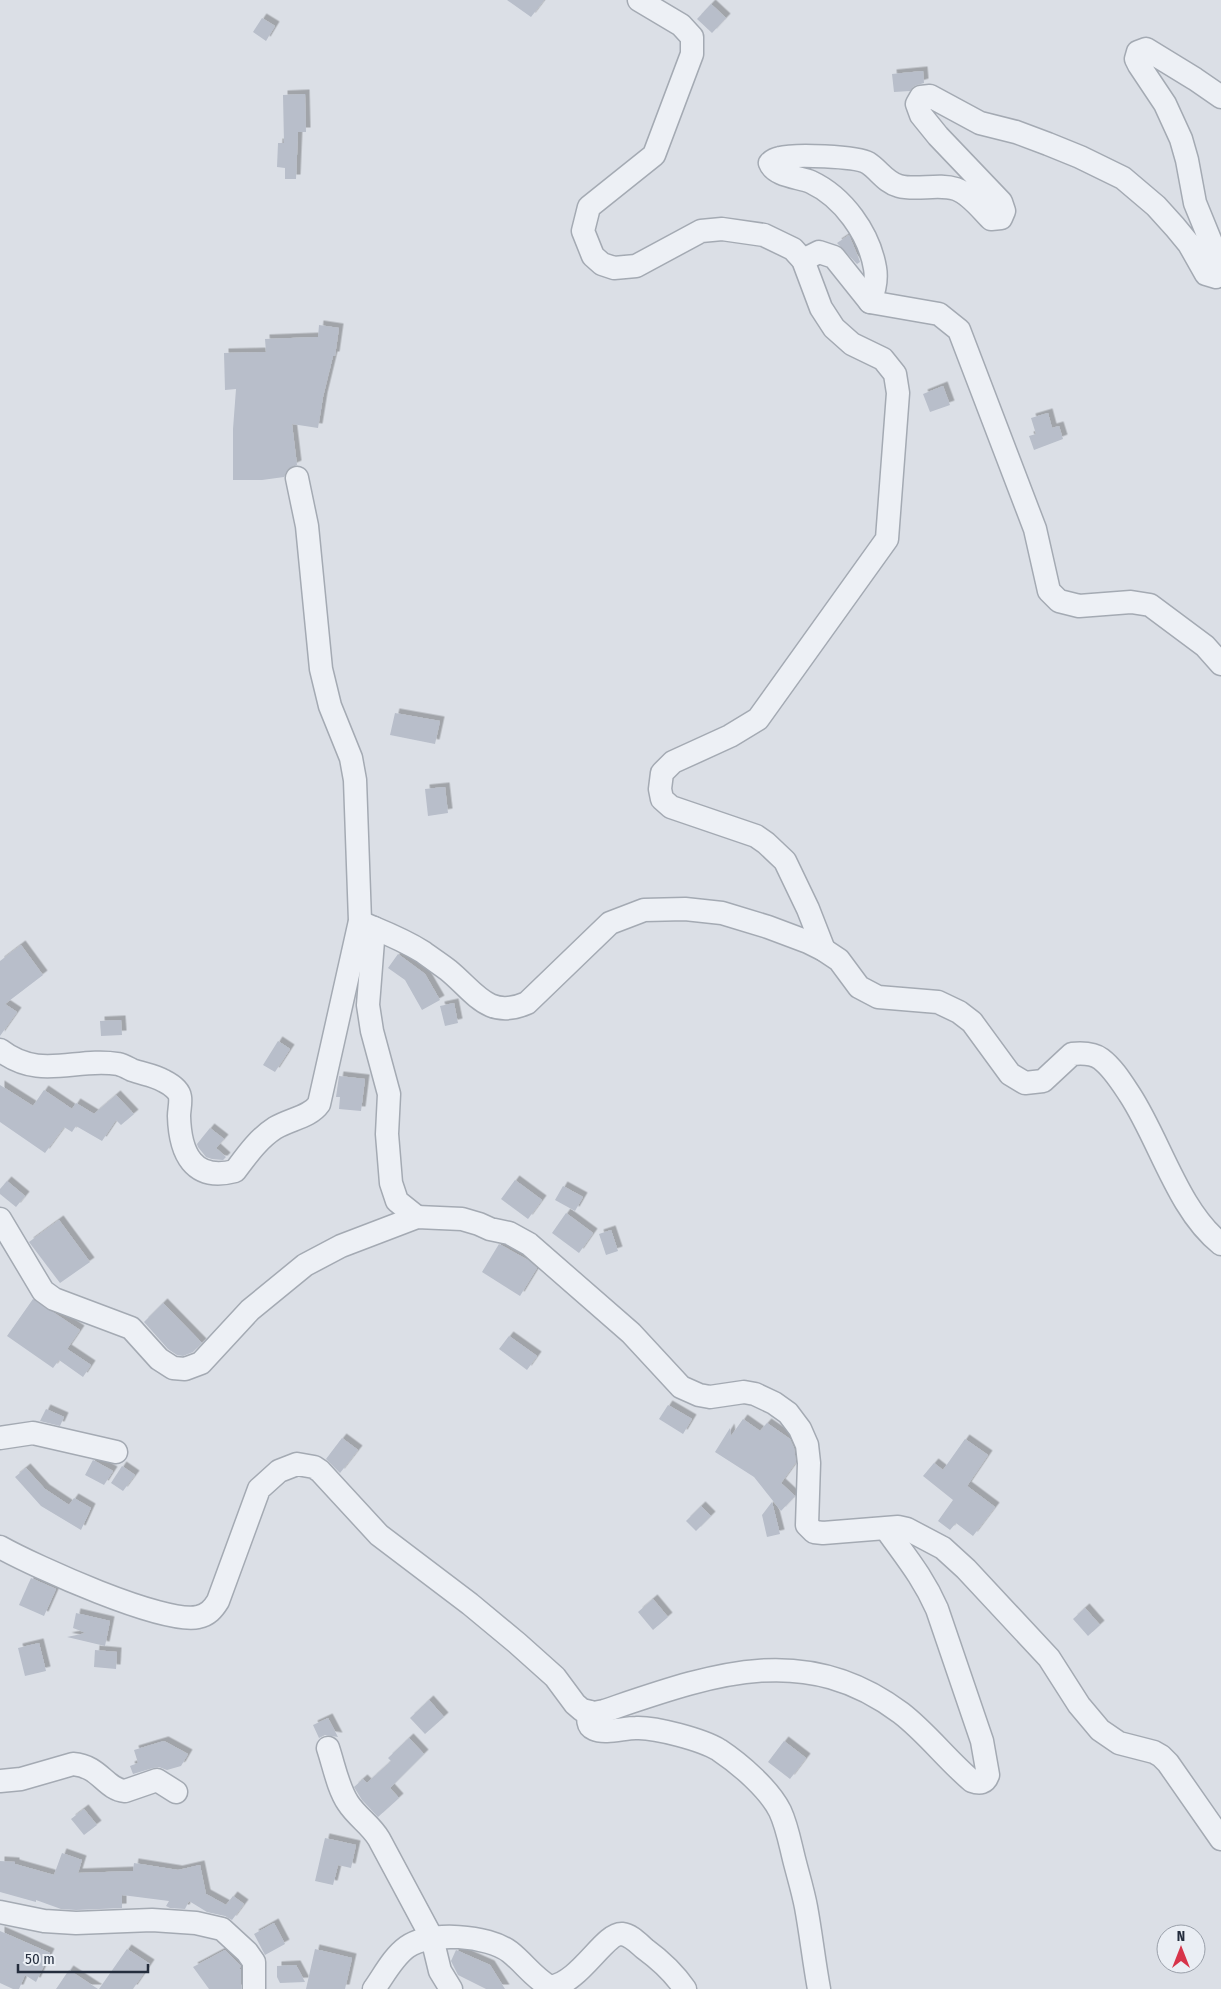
<svg xmlns="http://www.w3.org/2000/svg" width="1221" height="1989" font-family="'Fira Sans Condensed',sans-serif">
  <defs>
    <filter id="shadow"><feDropShadow dx="4.5" dy="-4.5" stdDeviation="0" flood-color="#0004"/></filter>
  </defs>
  <rect width="100%" height="100%" fill="#dbdfe6"/>
  <!-- building -->
  <g fill="#b8beca" filter="url(#shadow)">
    <path d="M 507,0 L 544,0 L 531,17 Z"/>
    <path d="M 711,4 L 726,18 L 712,33 L 697,19 Z"/>
    <path d="M 262,18 L 275,26 L 266,41 L 253,32 Z"/>
    <path d="M 923,71 L 924,83 L 914,86 L 910,91 L 894,92 L 892,74 Z"/>
    <path d="M 305,94 L 306,132 L 298,132 L 296,179 L 285,179 L 285,168 L 277,167 L 278,143 L 284,143 L 283,95 Z"/>
    <path d="M 849,235 L 859,259 L 860,262 L 857,264 L 837,243 Z"/>
    <path d="M 319,325 L 339,328 L 335,356 L 333,356 L 323,397 L 318,428 L 292,424 L 297,465 L 288,469 L 284,477 L 262,480 L 233,480 L 233,429 L 236,389 L 225,390 L 224,353 L 266,352 L 265,339 L 318,337 Z"/>
    <path d="M 943,386 L 950,405 L 930,412 L 923,394 Z"/>
    <path d="M 1048,413 L 1052,428 L 1059,426 L 1063,439 L 1034,450 L 1029,436 L 1036,434 L 1031,418 Z"/>
    <path d="M 395,713 L 440,721 L 435,744 L 390,735 Z"/>
    <path d="M 445,787 L 448,813 L 428,816 L 425,789 Z"/>
    <path d="M 21,945 L 43,975 L 5,1004 L 17,1012 L 0,1036 L 0,961 Z"/>
    <path d="M 398,954 L 425,974 L 440,1000 L 422,1010 L 405,980 L 388,968 Z"/>
    <path d="M 454,1003 L 458,1023 L 445,1026 L 440,1006 Z"/>
    <path d="M 121,1020 L 122,1035 L 101,1036 L 100,1021 Z"/>
    <path d="M 278,1041 L 290,1049 L 275,1072 L 263,1065 Z"/>
    <path d="M 339,1076 L 365,1079 L 361,1111 L 339,1109 L 340,1097 L 336,1097 Z"/>
    <path d="M 0,1085 L 33,1106 L 44,1090 L 72,1109 L 76,1103 L 94,1114 L 116,1095 L 134,1114 L 121,1125 L 116,1120 L 102,1141 L 76,1126 L 72,1132 L 64,1127 L 45,1153 L 0,1122 Z"/>
    <path d="M 210,1128 L 224,1139 L 216,1148 L 226,1157 L 223,1160 L 212,1159 L 206,1157 L 198,1147 L 197,1144 Z"/>
    <path d="M 515,1180 L 542,1200 L 528,1219 L 501,1199 Z"/>
    <path d="M 7,1181 L 25,1196 L 16,1207 L 0,1194 L 0,1189 Z"/>
    <path d="M 563,1186 L 583,1197 L 575,1211 L 555,1200 Z"/>
    <path d="M 566,1213 L 593,1233 L 579,1253 L 552,1233 Z"/>
    <path d="M 59,1220 L 90,1262 L 60,1283 L 29,1242 Z"/>
    <path d="M 611,1230 L 618,1251 L 606,1255 L 599,1234 Z"/>
    <path d="M 499,1244 L 528,1260 L 537,1268 L 520,1296 L 482,1272 Z"/>
    <path d="M 33,1299 L 80,1330 L 67,1349 L 91,1365 L 83,1377 L 59,1360 L 53,1368 L 7,1336 Z"/>
    <path d="M 163,1303 L 202,1343 L 193,1352 L 183,1356 L 177,1355 L 168,1349 L 144,1322 Z"/>
    <path d="M 509,1336 L 537,1356 L 527,1370 L 499,1349 Z"/>
    <path d="M 668,1405 L 692,1419 L 683,1434 L 659,1419 Z"/>
    <path d="M 46,1409 L 64,1417 L 60,1426 L 40,1421 Z"/>
    <path d="M 743,1419 L 760,1431 L 767,1423 L 790,1439 L 794,1448 L 796,1462 L 781,1483 L 795,1496 L 781,1511 L 754,1477 L 715,1452 L 730,1428 L 731,1436 Z"/>
    <path d="M 342,1438 L 358,1450 L 340,1473 L 326,1459 Z"/>
    <path d="M 965,1439 L 988,1455 L 967,1486 L 995,1507 L 973,1536 L 956,1523 L 950,1530 L 938,1521 L 953,1500 L 923,1476 L 934,1463 L 943,1470 Z"/>
    <path d="M 93,1460 L 113,1471 L 104,1485 L 85,1475 Z"/>
    <path d="M 122,1466 L 135,1475 L 123,1491 L 111,1483 Z"/>
    <path d="M 26,1468 L 45,1489 L 69,1505 L 74,1498 L 91,1508 L 81,1530 L 41,1506 L 15,1477 Z"/>
    <path d="M 772,1502 L 780,1534 L 767,1537 L 762,1515 Z"/>
    <path d="M 701,1506 L 711,1516 L 696,1531 L 686,1521 Z"/>
    <path d="M 31,1578 L 56,1589 L 44,1616 L 19,1605 Z"/>
    <path d="M 653,1599 L 668,1617 L 653,1630 L 638,1612 Z"/>
    <path d="M 1085,1608 L 1100,1625 L 1088,1636 L 1073,1619 Z"/>
    <path d="M 76,1613 L 110,1621 L 105,1646 L 67,1637 L 86,1633 L 73,1628 Z"/>
    <path d="M 39,1643 L 46,1671 L 25,1676 L 18,1648 Z"/>
    <path d="M 95,1650 L 117,1652 L 116,1669 L 94,1667 Z"/>
    <path d="M 429,1700 L 444,1717 L 425,1734 L 410,1718 Z"/>
    <path d="M 328,1718 L 338,1737 L 325,1735 L 319,1738 L 313,1725 Z"/>
    <path d="M 409,1738 L 424,1754 L 390,1788 L 399,1798 L 378,1817 L 362,1800 L 354,1787 L 363,1779 L 367,1783 L 391,1761 L 388,1758 Z"/>
    <path d="M 164,1741 L 188,1754 L 181,1766 L 167,1770 L 159,1767 L 153,1768 L 133,1774 L 130,1766 L 138,1763 L 134,1750 Z"/>
    <path d="M 784,1741 L 806,1758 L 790,1779 L 768,1762 Z"/>
    <path d="M 84,1809 L 97,1825 L 84,1835 L 71,1819 Z"/>
    <path d="M 325,1838 L 356,1845 L 351,1868 L 338,1865 L 333,1885 L 315,1881 Z"/>
    <path d="M 62,1853 L 82,1860 L 78,1873 L 133,1871 L 134,1863 L 178,1870 L 200,1865 L 206,1894 L 226,1905 L 233,1896 L 244,1904 L 232,1920 L 225,1916 L 207,1912 L 189,1901 L 185,1909 L 170,1908 L 166,1906 L 169,1901 L 122,1895 L 122,1908 L 76,1910 L 61,1909 L 36,1900 L 36,1902 L 0,1892 L 0,1861 L 15,1862 L 15,1864 L 54,1875 Z"/>
    <path d="M 274,1923 L 285,1944 L 265,1955 L 254,1934 Z"/>
    <path d="M 0,1931 L 50,1953 L 36,1982 L 25,1975 L 19,1989 L 13,1989 L 0,1983 Z"/>
    <path d="M 127,1949 L 150,1964 L 133,1989 L 99,1989 Z"/>
    <path d="M 315,1949 L 352,1958 L 345,1989 L 306,1989 Z"/>
    <path d="M 225,1950 L 241,1966 L 239,1969 L 241,1969 L 241,1989 L 209,1989 L 193,1967 Z"/>
    <path d="M 456,1950 L 490,1965 L 505,1989 L 486,1989 L 458,1975 L 451,1961 Z"/>
    <path d="M 296,1965 L 305,1982 L 280,1983 L 277,1977 L 277,1966 Z"/>
    <path d="M 69,1970 L 98,1989 L 56,1989 Z"/>
  </g>
  <g fill="none" stroke-linecap="round" stroke-linejoin="round">
    <defs>
      <g id="minor">
        <path d="M 639,0 L 681,25 L 692,37 L 692,54 L 654,155 L 589,207 L 583,231 L 593,256 L 602,264 L 614,268 L 636,266 L 701,231 L 722,229 L 764,235 L 793,249 L 803,260 L 821,308 L 834,328 L 852,344 L 883,359 L 895,374 L 898,393 L 887,539 L 758,719 L 730,736 L 673,762 L 662,773 L 660,789 L 662,799 L 671,807 L 756,836 L 766,843 L 785,861 L 808,909 L 824,950"/>
        <path d="M 803,260 L 819,252 L 834,257 L 870,302 L 939,314 L 959,330 L 1035,529 L 1049,591 L 1059,601 L 1079,606 L 1131,602 L 1150,605 L 1205,646 L 1221,664"/>
        <path d="M 870,302 C 874,292 877,279 875,268 C 869,233 843,197 811,182 C 799,177 775,176 770,163 C 773,160 775,159 780,158 C 794,154 856,156 868,163 C 879,170 885,182 899,186 C 917,191 938,183 956,189 C 970,194 981,209 991,219 L 1001,218 L 1004,211 L 1001,202 L 938,136 L 921,115 L 917,104 L 921,97 L 930,96 L 980,123 L 1016,132 L 1048,144 L 1080,157 L 1123,178 L 1156,206 L 1175,227 L 1189,244 L 1206,274 L 1216,277 L 1219,275 L 1220,264 L 1195,203 L 1187,160 L 1181,139 L 1165,104 L 1139,65 L 1136,59 L 1138,52 L 1146,49 L 1195,79 L 1221,97"/>
        <path d="M 360,922 L 374,928 L 368,1005 L 372,1031 L 389,1094 L 387,1134 L 391,1183 L 397,1201 L 417,1217"/>
        <path d="M 374,928 C 391,935 407,942 423,952 C 431,958 440,964 448,970 C 475,992 488,1020 527,1003 L 610,923 L 644,910 L 685,909 L 722,913 L 768,927 L 808,942 L 824,950 L 839,960 L 859,987 L 878,997 L 938,1002 L 959,1012 L 972,1022 L 1010,1074 L 1025,1083 L 1043,1081 L 1072,1054 C 1082,1053 1093,1053 1101,1059 C 1113,1068 1122,1083 1130,1095 C 1160,1141 1178,1210 1221,1244"/>
        <path d="M 0,1050 C 40,1081 75,1057 118,1064 C 123,1065 128,1068 132,1070 C 143,1074 154,1075 164,1081 C 170,1084 179,1090 180,1097 C 181,1103 179,1110 179,1116 C 180,1153 193,1182 235,1171 C 247,1155 258,1139 275,1128 C 290,1119 310,1117 319,1104 L 360,921 L 355,780 L 351,758 L 330,706 L 321,669 L 307,526 L 297,478"/>
        <path d="M 0,1219 L 43,1291 L 54,1299 L 131,1328 L 159,1359 L 173,1368 L 185,1369 L 201,1363 L 250,1310 L 305,1265 L 341,1246 L 417,1217 L 462,1219 L 479,1224 L 490,1229 L 509,1233 L 529,1244 L 631,1333 L 681,1387 L 699,1395 L 710,1397 L 744,1392 L 755,1394 L 774,1403 L 788,1413 L 800,1429 L 807,1445 L 809,1463 L 807,1525 L 814,1532 L 823,1533 L 898,1527 L 907,1529 L 943,1548 L 966,1569 L 1049,1658 L 1079,1705 L 1100,1730 L 1119,1743 L 1154,1752 L 1161,1756 L 1168,1763 L 1221,1839"/>
        <path d="M 0,1438 L 33,1433 L 116,1452"/>
        <path d="M 0,1547 C 34,1566 164,1625 198,1617 C 208,1615 213,1609 218,1601 L 259,1489 L 279,1471 L 297,1464 L 314,1467 L 320,1471 L 379,1535 L 470,1604 L 517,1643 L 555,1677 L 575,1704 L 582,1710 L 594,1713 L 604,1711 C 708,1676 803,1639 901,1713 C 927,1733 947,1760 972,1781 C 980,1784 985,1783 988,1775 L 982,1741 L 937,1609 C 923,1577 905,1556 886,1529"/>
        <path d="M 589,1712 C 588,1719 587,1726 594,1729 C 605,1734 624,1728 636,1728 C 655,1727 703,1740 719,1750 C 740,1764 769,1789 780,1811 C 787,1826 790,1843 794,1859 C 798,1875 803,1891 806,1907 C 811,1934 814,1962 819,1989"/>
        <path d="M 328,1748 C 334,1766 338,1788 348,1803 C 357,1817 371,1825 379,1839 L 432,1938 L 440,1971 L 451,1989"/>
        <path d="M 0,1781 L 21,1779 L 73,1764 C 100,1766 105,1789 125,1791 L 157,1780 L 176,1792"/>
        <path d="M 0,1912 L 44,1921 L 76,1923 L 152,1920 L 196,1923 L 222,1929 L 247,1952 L 254,1962 L 254,1989"/>
        <path d="M 374,1989 C 384,1975 393,1957 407,1947 C 430,1931 488,1935 510,1952 C 524,1963 534,1978 550,1987 C 580,1983 604,1933 622,1934 C 631,1935 638,1943 645,1949 C 660,1960 674,1973 685,1989"/>
      </g>
    </defs>
    <!-- minor casing -->
    <use href="#minor" stroke="#a4aab3" stroke-width="25"/>
    <!-- minor -->
    <use href="#minor" stroke="#edf0f5" stroke-width="22"/>
  </g>
  <!-- north arrow -->
  <g transform="translate(1181 1949)"><circle r="24" fill="#eaeef4" stroke="#9ba1ab"/>
  <path d="M0-4L9 19L0 12L-9 19Z" fill="#d7344a"/>
  <text y="-8" font-size="14" font-weight="bold" text-anchor="middle" fill="#242d3d">N</text>
  </g>
  <!-- scale -->
  <path d="M18 1964v8h130v-8" fill="none" stroke="#242d3d" stroke-width="2.5"/>
  <text x="25" y="1964" font-size="15" fill="#242d3d" stroke="#eaeef4" stroke-width="4" paint-order="stroke">50 m</text>
</svg>
